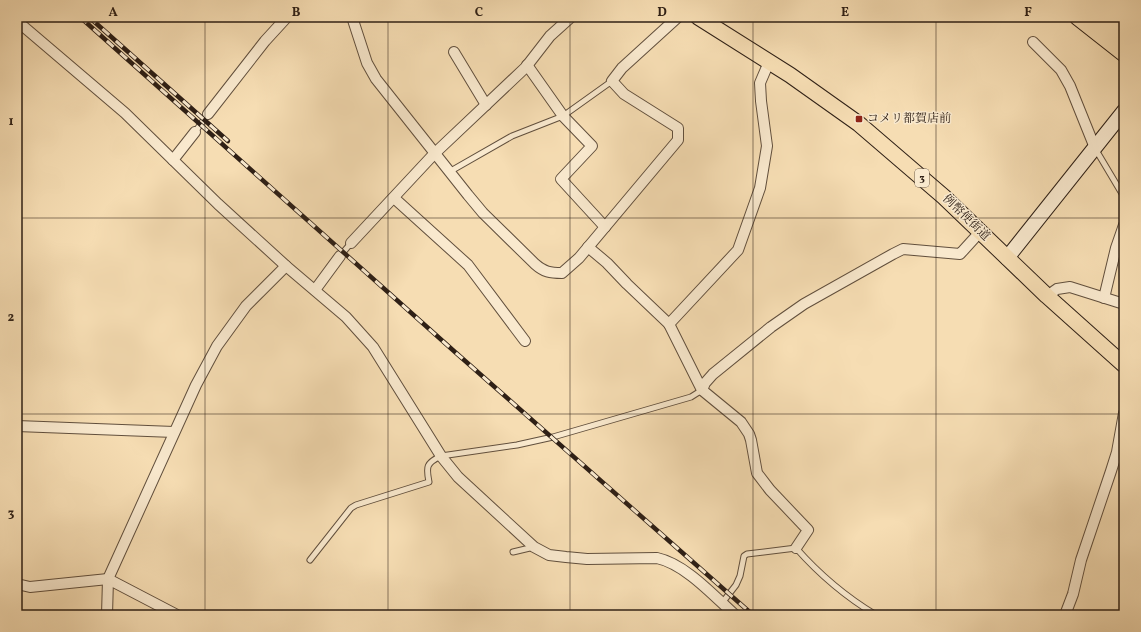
<svg xmlns="http://www.w3.org/2000/svg" width="1141" height="632" font-family="Vollkorn,'Noto Serif JP',serif">
  <rect width="100%" height="100%" fill="#f6ddb3"/>
  <filter id="stains"><feTurbulence type="fractalNoise" baseFrequency=".005" numOctaves="4"/><feColorMatrix values="0 0 0 0 .2 0 0 0 0 .09 0 0 0 0 .02 0 0 0 .5 -.17"/></filter>
  <radialGradient id="worn" r=".72"><stop offset=".6" stop-color="#630" stop-opacity="0"/><stop offset="1" stop-color="#630" stop-opacity=".3"/></radialGradient>
  <g fill="none" stroke-linecap="round" stroke-linejoin="round">
    <defs>
      <g id="lane">
        <path d="M 195,132 L 208,114"/>
        <path d="M 1096,150 L 1124,197"/>
        <path d="M 449,172 L 512,136 L 563,116 L 612,81"/>
        <path d="M 340,256 L 351,243"/>
        <path d="M 513,552 L 534,547"/>
        <path d="M 310,560 L 351,508 L 356,505 L 429,482 C 426,467 426,463 441,456 L 517,445 L 553,437 L 691,397 L 702,390"/>
        <path d="M 722,603 L 736,585 L 740,576 L 744,556 L 747,554 L 796,548 C 819,574 846,597 876,615"/>
      </g>
      <g id="street">
        <path d="M 352,17 L 367,63 L 376,79 L 468,195 L 483,213 L 535,264 C 544,272 550,273 562,273 L 579,258 L 678,140 L 678,128 L 624,94 L 612,81 L 622,68 L 678,17"/>
        <path d="M 17,21 L 125,113 L 218,204 L 286,266 L 346,317 L 373,347 L 441,456 L 458,477 L 534,547 L 549,555 L 566,557 L 587,559 L 657,558 C 685,564 713,595 735,615"/>
        <path d="M 1033,42 L 1061,70 L 1070,86 L 1095,148"/>
        <path d="M 454,52 L 486,105"/>
        <path d="M 527,65 L 563,116 L 592,146 L 561,179 L 605,227"/>
        <path d="M 208,114 L 265,41 L 287,17"/>
        <path d="M 173,160 L 195,132"/>
        <path d="M 394,198 L 468,265 L 525,341"/>
        <path d="M 351,243 L 434,154 L 526,67 L 550,36 L 571,17"/>
        <path d="M 588,247 L 607,263 L 627,284 L 669,324 L 702,390"/>
        <path d="M 315,290 L 340,256"/>
        <path d="M 1047,296 L 1057,289 L 1070,287 L 1124,304"/>
        <path d="M 1104,298 L 1116,248 L 1124,225"/>
        <path d="M 669,324 L 738,250 L 760,188 L 767,146 L 761,101 L 760,83 L 769,62"/>
        <path d="M 17,426 L 174,432"/>
        <path d="M 796,548 L 808,530 L 770,490 L 757,473 L 751,440 L 749,434 L 741,422 L 702,390 L 705,383 L 713,374 L 771,327 L 804,304 L 893,254 L 903,249 L 960,254 L 980,232"/>
        <path d="M 17,584 L 30,587 L 108,579 L 177,615"/>
        <path d="M 107,615 L 108,579 L 196,385 L 217,346 L 246,306 L 286,266"/>
        <path d="M 1065,615 L 1073,594 L 1081,560 L 1111,471 L 1117,452 L 1124,413"/>
      </g>
      <path id="secondary" d="M 1007,258 L 1124,111"/>
      <g id="primary">
        <path d="M 698,17 L 790,75 L 859,124 L 944,197 L 1047,296 L 1124,365"/>
        <path d="M 1077,17 L 1124,54"/>
        <path d="M 1100,17 L 1124,36"/>
      </g>
    </defs>
    <!-- lane casing -->
    <use href="#lane" stroke="#614f3d" stroke-width="7"/>
    <!-- street casing -->
    <use href="#street" stroke="#614f3d" stroke-width="12"/>
    <!-- secondary casing -->
    <use href="#secondary" stroke="#2f2016" stroke-width="16"/>
    <!-- primary casing -->
    <use href="#primary" stroke="#2f2016" stroke-width="17"/>
    <!-- lane -->
    <use href="#lane" stroke="#f9e9ce" stroke-width="5"/>
    <!-- street -->
    <use href="#street" stroke="#f9e9ce" stroke-width="10"/>
    <!-- secondary -->
    <use href="#secondary" stroke="#f9e9ce" stroke-width="14"/>
    <!-- primary -->
    <use href="#primary" stroke="#f6ddb3" stroke-width="15"/>
    <defs>
      <g id="rail">
        <path d="M 80,17 L 455,352 L 753,615"/>
        <path d="M 89,17 L 228,141"/>
      </g>
    </defs>
    <!-- rail casing -->
    <use href="#rail" stroke="#2f2016" stroke-width="4.5"/>
    <!-- rail -->
    <use href="#rail" stroke="#f9e9ce" stroke-width="3" stroke-dasharray="9" stroke-linecap="butt"/>
  </g>
  <!-- grid -->
  <path fill="none" stroke="#2f2016" stroke-width="1" stroke-opacity="0.55" d="M 205,17 L 205,615M 388,17 L 388,615M 570,17 L 570,615M 753,17 L 753,615M 936,17 L 936,615M 17,218 L 1124,218M 17,414 L 1124,414"/>
  <!-- markers -->
  <rect fill="#8f2418" stroke="#f9e9ce" stroke-width="1.5" x="855" y="115" width="8" height="8" rx="2"/>
  <g text-anchor="middle" dominant-baseline="central" stroke-width="3" stroke-linejoin="round" paint-order="stroke">
    <!-- shield labels -->
    <rect fill="#f9e9ce" stroke="#6c5c4d" stroke-width="1" x="915" y="169" width="14" height="18" rx="3"/>
    <g font-size="11" font-weight="bold" fill="#2f2016">
      <text x="922" y="178">3</text>
    </g>
    <!-- poi labels -->
    <g font-size="12" fill="#2f2016" stroke="#f9e9ce" text-anchor="start">
      <text x="867" y="119">コメリ都賀店前</text>
    </g>
    <!-- street labels -->
    <g font-size="12" fill="#2f2016" stroke="#f9e9ce">
      <text transform="translate(966 218) rotate(44)">例幣使街道</text>
    </g>
  </g>
  <!-- margin -->
  <rect width="1141" height="632" fill="none" stroke="#f6ddb3" stroke-width="44"/>
  <rect x="22" y="22" width="1097" height="588" fill="none" stroke="#2f2016" stroke-width="1.5"/>
  <g font-size="13" text-anchor="middle" font-weight="bold" fill="#2f2016">
    <text x="113" y="16">A</text>
    <text x="296" y="16">B</text>
    <text x="479" y="16">C</text>
    <text x="662" y="16">D</text>
    <text x="845" y="16">E</text>
    <text x="1028" y="16">F</text>
    <text x="11" y="125">1</text>
    <text x="11" y="321">2</text>
    <text x="11" y="517">3</text>
  </g>
  <rect width="100%" height="100%" filter="url(#stains)"/>
  <rect width="100%" height="100%" fill="url(#worn)"/>
</svg>
